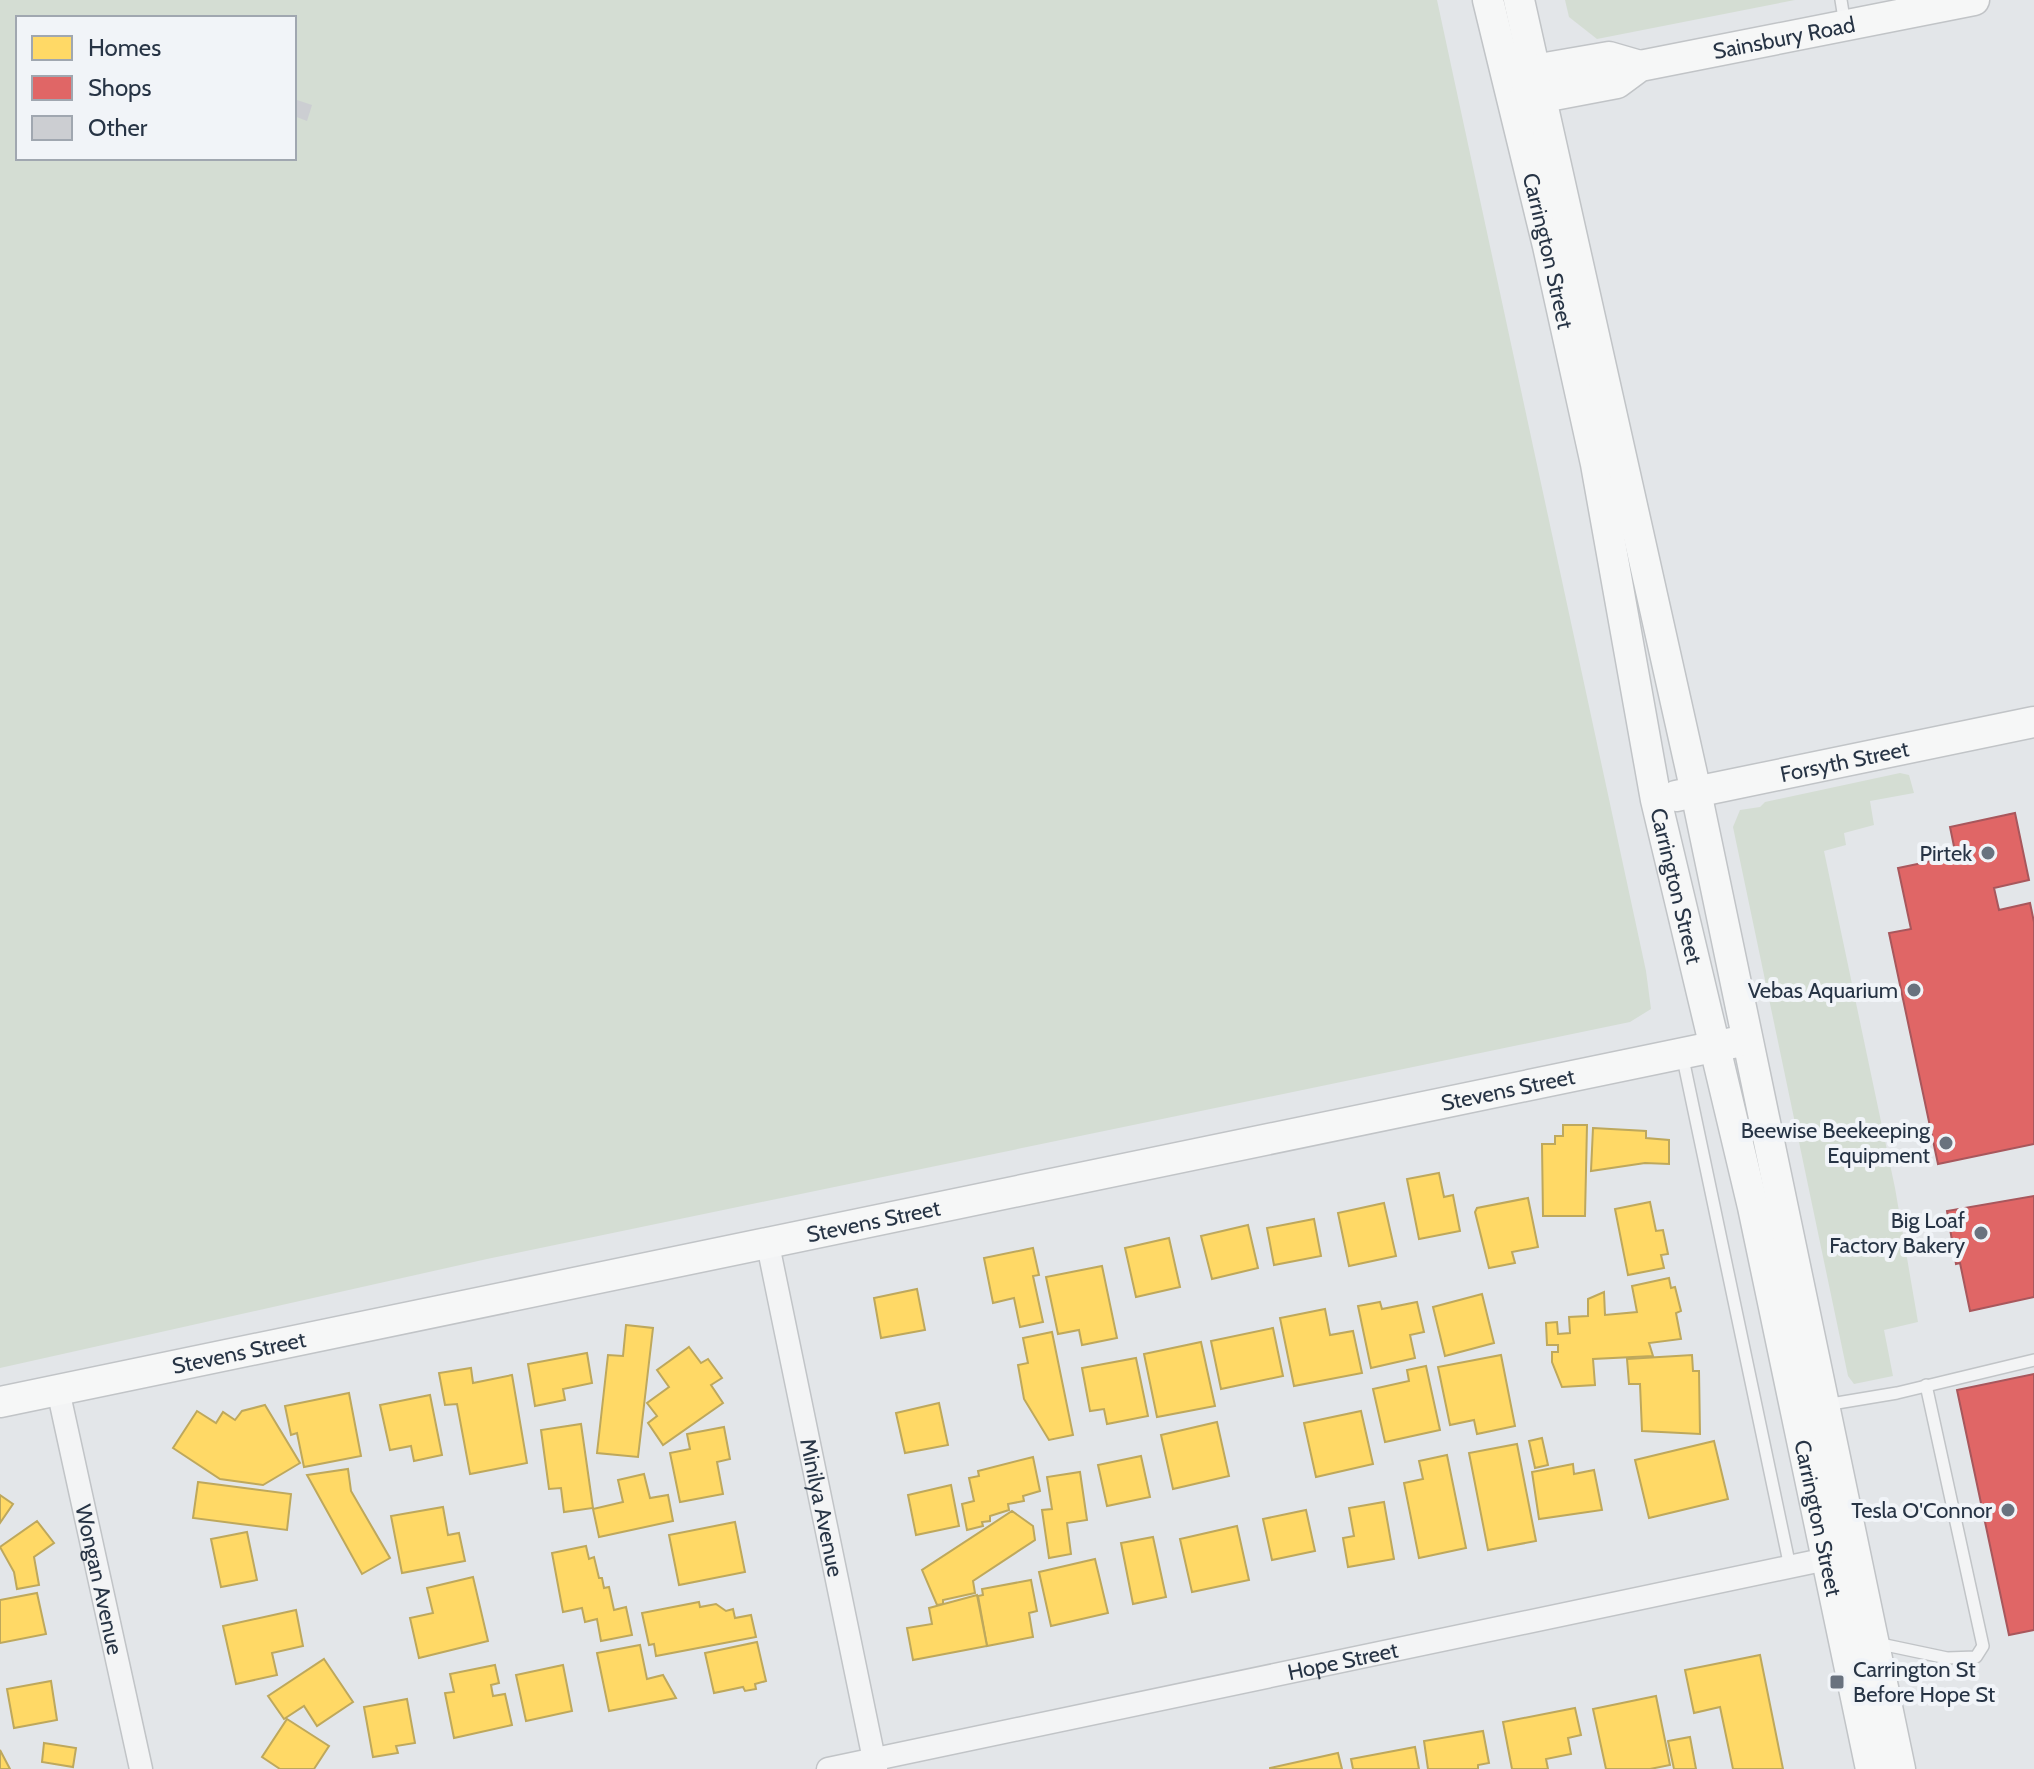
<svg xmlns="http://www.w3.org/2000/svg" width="2034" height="1769" font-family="Cabin,sans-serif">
  <rect width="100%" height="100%" fill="#e3e6e9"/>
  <!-- green -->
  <g fill="#d4ddd3" fill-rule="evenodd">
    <path d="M 0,0 L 1437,0 L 1646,971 L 1651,1009 L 1630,1022 L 487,1259 L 0,1368 ZM 18,18 L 294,18 L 294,158 L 18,158 Z"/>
    <path d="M 1565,0 L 1795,0 L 1597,39 L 1569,17 Z"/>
    <path d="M 1900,773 L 1909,775 L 1914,793 L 1870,801 L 1874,825 L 1844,833 L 1846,845 L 1824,851 L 1895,1188 L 1918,1322 L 1884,1330 L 1893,1376 L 1854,1384 L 1848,1376 L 1733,827 L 1740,810 L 1760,807 L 1765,802 Z"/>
  </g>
  <!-- homes -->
  <g fill="#ffd966" stroke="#bea85c" stroke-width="2">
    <path d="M 1563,1125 L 1587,1125 L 1585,1216 L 1543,1216 L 1542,1144 L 1555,1144 L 1555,1136 L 1563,1136 Z"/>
    <path d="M 1593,1128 L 1646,1131 L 1646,1138 L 1669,1140 L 1669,1164 L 1645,1163 L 1591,1171 Z"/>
    <path d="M 1439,1173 L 1444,1197 L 1453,1195 L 1460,1231 L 1419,1239 L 1407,1179 Z"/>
    <path d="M 1528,1198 L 1538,1247 L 1512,1252 L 1515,1263 L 1489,1268 L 1475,1212 L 1477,1208 Z"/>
    <path d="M 1650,1202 L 1656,1231 L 1663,1230 L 1668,1254 L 1661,1255 L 1664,1268 L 1628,1275 L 1615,1209 Z"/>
    <path d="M 1384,1203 L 1396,1256 L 1349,1266 L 1338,1213 Z"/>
    <path d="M 1314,1219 L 1321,1256 L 1274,1265 L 1267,1228 Z"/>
    <path d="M 1248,1225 L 1258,1268 L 1212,1279 L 1201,1236 Z"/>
    <path d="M 1169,1238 L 1180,1287 L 1136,1297 L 1125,1248 Z"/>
    <path d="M 1033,1248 L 1039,1275 L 1033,1276 L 1043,1322 L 1020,1327 L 1014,1298 L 993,1303 L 984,1258 Z"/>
    <path d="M 1102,1266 L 1117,1338 L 1082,1345 L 1079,1330 L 1058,1334 L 1046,1277 Z"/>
    <path d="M 1669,1278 L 1671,1288 L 1675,1287 L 1681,1311 L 1676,1313 L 1681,1339 L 1649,1343 L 1653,1356 L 1593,1359 L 1595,1385 L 1562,1387 L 1552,1362 L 1552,1352 L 1558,1352 L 1558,1345 L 1547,1345 L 1546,1323 L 1557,1322 L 1558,1334 L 1570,1333 L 1569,1317 L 1588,1316 L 1588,1299 L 1604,1292 L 1605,1315 L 1637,1312 L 1632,1286 Z"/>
    <path d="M 917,1289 L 925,1330 L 881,1338 L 874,1298 Z"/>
    <path d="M 1482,1294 L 1494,1343 L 1445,1356 L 1433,1307 Z"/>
    <path d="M 1380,1302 L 1382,1309 L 1417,1302 L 1424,1332 L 1410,1335 L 1415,1358 L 1371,1368 L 1358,1306 Z"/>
    <path d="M 1325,1309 L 1330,1335 L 1353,1331 L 1362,1373 L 1294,1386 L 1280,1318 Z"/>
    <path d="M 626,1325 L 653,1328 L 638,1457 L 597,1453 L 608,1355 L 623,1356 Z"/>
    <path d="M 1273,1328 L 1283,1376 L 1221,1389 L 1211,1341 Z"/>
    <path d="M 1052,1332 L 1073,1435 L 1049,1440 L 1024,1399 L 1018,1365 L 1028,1363 L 1023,1338 Z"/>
    <path d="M 1201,1342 L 1215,1406 L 1157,1417 L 1144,1354 Z"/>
    <path d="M 689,1347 L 701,1363 L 708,1359 L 722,1378 L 711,1385 L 723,1403 L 663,1445 L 648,1423 L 657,1416 L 647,1403 L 669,1387 L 657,1370 Z"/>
    <path d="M 587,1353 L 592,1383 L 563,1389 L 565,1400 L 535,1406 L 528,1364 Z"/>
    <path d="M 1501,1355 L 1515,1426 L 1477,1434 L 1474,1420 L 1450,1425 L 1438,1367 Z"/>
    <path d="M 1692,1355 L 1693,1371 L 1699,1371 L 1700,1434 L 1642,1431 L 1640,1384 L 1629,1384 L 1627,1359 Z"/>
    <path d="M 1136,1358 L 1148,1416 L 1107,1424 L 1104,1409 L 1090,1411 L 1082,1368 Z"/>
    <path d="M 1426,1366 L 1440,1430 L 1385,1442 L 1373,1389 L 1409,1381 L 1407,1370 Z"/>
    <path d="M 471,1368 L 473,1383 L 512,1375 L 527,1463 L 470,1474 L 457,1404 L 445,1405 L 439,1373 Z"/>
    <path d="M 349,1393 L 361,1456 L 304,1467 L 297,1433 L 291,1435 L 285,1406 Z"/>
    <path d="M 430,1395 L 442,1455 L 414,1461 L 411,1446 L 390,1450 L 380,1405 Z"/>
    <path d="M 939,1403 L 948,1445 L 905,1453 L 896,1413 Z"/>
    <path d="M 265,1405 L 300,1463 L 263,1485 L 220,1479 L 173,1448 L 197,1411 L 216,1423 L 223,1412 L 235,1420 L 242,1411 Z"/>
    <path d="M 1361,1411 L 1373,1464 L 1316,1477 L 1304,1423 Z"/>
    <path d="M 1217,1422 L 1229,1476 L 1173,1489 L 1161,1435 Z"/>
    <path d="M 581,1424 L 593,1508 L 564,1512 L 561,1488 L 549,1489 L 541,1430 Z"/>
    <path d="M 724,1427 L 730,1459 L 717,1462 L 723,1494 L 680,1502 L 670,1453 L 690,1449 L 687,1434 Z"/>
    <path d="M 1542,1438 L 1548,1465 L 1535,1468 L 1529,1441 Z"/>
    <path d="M 1714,1441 L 1728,1499 L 1649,1518 L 1635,1460 Z"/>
    <path d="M 1517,1444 L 1536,1541 L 1488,1550 L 1469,1453 Z"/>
    <path d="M 1447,1455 L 1466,1548 L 1419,1558 L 1404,1483 L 1423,1479 L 1419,1461 Z"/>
    <path d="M 1141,1456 L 1150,1497 L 1107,1506 L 1098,1465 Z"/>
    <path d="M 1033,1457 L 1040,1491 L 1023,1496 L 1024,1501 L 1008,1504 L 1009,1510 L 990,1516 L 990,1521 L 982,1522 L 983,1526 L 967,1530 L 962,1504 L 974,1501 L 969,1478 L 979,1476 L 978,1471 Z"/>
    <path d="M 1573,1464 L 1574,1474 L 1594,1470 L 1602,1510 L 1539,1519 L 1532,1472 Z"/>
    <path d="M 348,1469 L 351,1491 L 390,1558 L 362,1574 L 307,1475 Z"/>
    <path d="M 1080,1472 L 1087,1520 L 1067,1523 L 1071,1554 L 1049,1558 L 1042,1510 L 1052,1509 L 1047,1477 Z"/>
    <path d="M 644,1474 L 650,1498 L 668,1495 L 673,1521 L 599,1537 L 593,1509 L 623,1502 L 618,1480 Z"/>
    <path d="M 198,1482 L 291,1494 L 287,1530 L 193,1518 Z"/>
    <path d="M 951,1485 L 959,1526 L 916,1535 L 908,1495 Z"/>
    <path d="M 0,1495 L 13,1504 L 0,1523 Z"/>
    <path d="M 1384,1502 L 1394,1559 L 1348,1567 L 1343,1538 L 1354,1536 L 1349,1508 Z"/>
    <path d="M 443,1507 L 448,1535 L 459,1533 L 465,1561 L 402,1573 L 391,1516 Z"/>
    <path d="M 1306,1510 L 1315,1551 L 1272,1560 L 1263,1519 Z"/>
    <path d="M 1012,1511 L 1033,1526 L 1035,1540 L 973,1581 L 975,1593 L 943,1600 L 943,1604 L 937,1605 L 922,1570 Z"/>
    <path d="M 37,1521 L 54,1543 L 34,1557 L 39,1585 L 17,1589 L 14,1572 L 0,1547 Z"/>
    <path d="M 735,1522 L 745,1572 L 679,1585 L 669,1535 Z"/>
    <path d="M 1237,1526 L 1249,1580 L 1192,1592 L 1180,1539 Z"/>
    <path d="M 247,1532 L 257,1580 L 221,1587 L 211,1539 Z"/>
    <path d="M 1153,1537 L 1166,1597 L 1133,1604 L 1121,1543 Z"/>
    <path d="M 586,1546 L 589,1559 L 594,1557 L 599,1578 L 602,1578 L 604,1588 L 609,1587 L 614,1610 L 626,1607 L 632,1635 L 601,1641 L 597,1619 L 585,1622 L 582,1608 L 563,1612 L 552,1553 Z"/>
    <path d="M 1095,1559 L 1108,1613 L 1051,1626 L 1039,1572 Z"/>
    <path d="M 473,1577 L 488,1641 L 419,1658 L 410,1618 L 433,1613 L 427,1588 Z"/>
    <path d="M 1031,1580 L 1037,1611 L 1029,1613 L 1033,1637 L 987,1646 L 978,1596 L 983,1595 L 982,1589 Z"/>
    <path d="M 37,1593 L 46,1634 L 0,1643 L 0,1600 Z"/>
    <path d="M 977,1595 L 987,1646 L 913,1660 L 907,1628 L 932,1624 L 929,1608 Z"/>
    <path d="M 699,1602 L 700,1607 L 716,1604 L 726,1611 L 733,1609 L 735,1618 L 751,1615 L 756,1637 L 656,1656 L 654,1644 L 649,1645 L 642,1613 Z"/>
    <path d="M 296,1610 L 303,1646 L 272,1653 L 277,1675 L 236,1684 L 223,1626 Z"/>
    <path d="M 757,1642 L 766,1681 L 755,1684 L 756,1689 L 745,1691 L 743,1687 L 714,1693 L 705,1653 Z"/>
    <path d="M 640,1645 L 647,1679 L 663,1675 L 676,1698 L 609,1711 L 597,1653 Z"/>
    <path d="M 1760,1655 L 1783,1769 L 1733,1769 L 1720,1707 L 1694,1713 L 1685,1670 Z"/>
    <path d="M 324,1659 L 353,1702 L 317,1726 L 304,1706 L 284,1719 L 268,1696 Z"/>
    <path d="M 495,1665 L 499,1683 L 491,1685 L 493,1696 L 505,1694 L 512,1725 L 454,1738 L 445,1693 L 454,1692 L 450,1674 Z"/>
    <path d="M 563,1665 L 572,1711 L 526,1721 L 516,1675 Z"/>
    <path d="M 51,1681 L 57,1720 L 14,1728 L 7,1689 Z"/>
    <path d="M 1656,1696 L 1670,1765 L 1650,1769 L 1606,1769 L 1593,1709 Z"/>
    <path d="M 407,1699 L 415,1743 L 396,1746 L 398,1753 L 373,1757 L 364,1707 Z"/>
    <path d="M 1575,1708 L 1581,1735 L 1568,1738 L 1571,1754 L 1546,1759 L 1548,1769 L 1512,1769 L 1503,1722 Z"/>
    <path d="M 287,1719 L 329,1746 L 314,1769 L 280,1769 L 262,1757 Z"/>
    <path d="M 1483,1731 L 1489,1763 L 1478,1765 L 1478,1769 L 1428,1769 L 1424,1741 Z"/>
    <path d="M 1690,1737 L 1696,1769 L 1674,1769 L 1668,1741 Z"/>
    <path d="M 44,1743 L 76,1748 L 73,1767 L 42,1762 Z"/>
    <path d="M 1415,1747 L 1419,1769 L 1353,1769 L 1351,1759 Z"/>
    <path d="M 0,1750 L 10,1769 L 0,1769 Z"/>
    <path d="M 1338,1753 L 1342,1769 L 1270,1769 L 1270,1768 Z"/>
  </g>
  <!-- shops -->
  <g fill="#e06666" stroke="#a8575c" stroke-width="2">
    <path d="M 2015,813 L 2029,880 L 1994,888 L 1999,910 L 2030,903 L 2034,922 L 2034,1144 L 1938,1164 L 1889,933 L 1911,929 L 1898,868 L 1956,856 L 1950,827 Z"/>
    <path d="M 2034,1196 L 2034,1297 L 1970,1311 L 1960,1263 L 1956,1264 L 1947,1211 Z"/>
    <path d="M 2034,1374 L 2034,1630 L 2009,1635 L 1957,1390 Z"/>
  </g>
  <!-- building -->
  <path fill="#ccced2" d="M 297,100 L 312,105 L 307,121 L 294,116 Z"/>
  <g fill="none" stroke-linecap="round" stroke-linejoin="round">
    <defs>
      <g id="lane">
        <path d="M 1841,0 L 1845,25"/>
        <path d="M 1682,1054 L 1790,1567"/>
        <path d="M 1825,1405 L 1897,1393 L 2034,1360"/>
        <path d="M 1876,1643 L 1947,1658 L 1976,1657 L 1983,1646 L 1926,1385"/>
      </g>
      <g id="street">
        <path id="s1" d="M 768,1245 L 876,1769"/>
        <path id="s2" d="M 58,1390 L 141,1769"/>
        <path id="s3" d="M 828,1769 L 1841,1556"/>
      </g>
      <g id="secondary">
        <path id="s4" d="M 1488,0 L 1548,246 L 1596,464 L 1656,800 L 1753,1207 L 1871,1769"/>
        <path d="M 1519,0 L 1696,792 L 1900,1769"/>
        <path d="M 1516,73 L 1609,57 L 1640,66"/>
        <path id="s5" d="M 1522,101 L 1617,83 L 1640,66 L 1974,0"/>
        <path id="s6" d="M 1676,796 L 2034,722"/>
        <path id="s7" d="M 0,1402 L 1737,1042"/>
      </g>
    </defs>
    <!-- lane casing -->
    <use href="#lane" stroke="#c1c4c7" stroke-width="14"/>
    <!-- street casing -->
    <use href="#street" stroke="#c1c4c7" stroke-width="25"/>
    <!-- secondary casing -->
    <use href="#secondary" stroke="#c1c4c7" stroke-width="33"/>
    <!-- lane -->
    <use href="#lane" stroke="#f3f4f5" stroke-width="11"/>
    <!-- street -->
    <use href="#street" stroke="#f3f4f5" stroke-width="22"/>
    <!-- secondary -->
    <use href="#secondary" stroke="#f6f7f7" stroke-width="30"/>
  </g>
  <!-- markers -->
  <g fill="#69727e" stroke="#f1f4f8" stroke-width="3">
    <circle cx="1988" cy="853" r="8"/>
    <circle cx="1914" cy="990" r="8"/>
    <circle cx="1946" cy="1143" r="8"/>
    <circle cx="1981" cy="1233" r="8"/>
    <circle cx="2008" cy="1510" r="8"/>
    <rect x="1829" y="1674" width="16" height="16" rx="4"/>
  </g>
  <g text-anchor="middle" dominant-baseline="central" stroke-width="8" stroke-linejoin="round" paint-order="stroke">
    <!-- street labels -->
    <g font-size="22" fill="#273445" stroke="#f1f4f8">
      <text stroke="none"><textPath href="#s5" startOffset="272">Sainsbury Road</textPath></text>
      <text stroke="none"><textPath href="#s4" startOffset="258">Carrington Street</textPath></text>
      <text stroke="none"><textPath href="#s6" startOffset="172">Forsyth Street</textPath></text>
      <text stroke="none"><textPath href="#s4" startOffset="906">Carrington Street</textPath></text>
      <text stroke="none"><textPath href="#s7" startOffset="1540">Stevens Street</textPath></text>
      <text stroke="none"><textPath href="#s7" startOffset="892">Stevens Street</textPath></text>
      <text stroke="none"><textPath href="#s7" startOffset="244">Stevens Street</textPath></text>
      <text stroke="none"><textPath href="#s1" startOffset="268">Minilya Avenue</textPath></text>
      <text stroke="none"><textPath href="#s4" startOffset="1554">Carrington Street</textPath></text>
      <text stroke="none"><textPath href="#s2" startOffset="194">Wongan Avenue</textPath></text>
      <text stroke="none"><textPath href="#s3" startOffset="526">Hope Street</textPath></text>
    </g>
    <!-- poi labels -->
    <g font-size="22" fill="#273445" stroke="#f1f4f8" text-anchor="end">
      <text x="1972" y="853">Pirtek</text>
      <text x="1898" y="990">Vebas Aquarium</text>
      <text x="1930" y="1130">Beewise Beekeeping<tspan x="1930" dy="25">Equipment</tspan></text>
      <text x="1965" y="1220">Big Loaf<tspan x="1965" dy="25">Factory Bakery</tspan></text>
      <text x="1992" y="1510">Tesla O'Connor</text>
      <text x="1853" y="1669" text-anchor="start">Carrington St<tspan x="1853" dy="25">Before Hope St</tspan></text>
    </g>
  </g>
  <!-- legend -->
  <rect x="16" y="16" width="280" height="144" fill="#f1f4f8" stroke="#a0a7b0" stroke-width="2"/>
  <rect x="32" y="36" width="40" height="24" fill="#ffd966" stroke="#a0a7b0" stroke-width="2"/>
  <text x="88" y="56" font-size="24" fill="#273445">Homes</text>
  <rect x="32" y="76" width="40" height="24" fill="#e06666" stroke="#a0a7b0" stroke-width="2"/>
  <text x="88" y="96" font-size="24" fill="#273445">Shops</text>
  <rect x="32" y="116" width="40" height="24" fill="#ccced2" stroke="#a0a7b0" stroke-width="2"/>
  <text x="88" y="136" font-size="24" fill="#273445">Other</text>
</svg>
